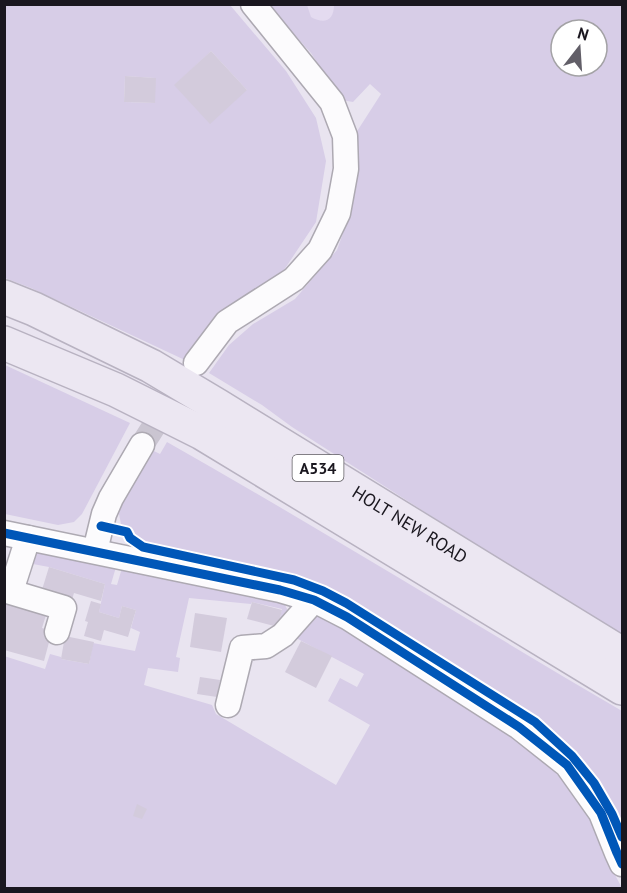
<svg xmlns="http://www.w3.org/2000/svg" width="627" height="893" font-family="'PT Sans',sans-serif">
  <rect width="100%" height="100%" fill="#e9e4f0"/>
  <!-- built -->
  <path fill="#e4dbf0" d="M 349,4 L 311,53 L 268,5 Z"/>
  <!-- green -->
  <g fill="#d7cde7" fill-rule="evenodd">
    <path d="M 4,5 L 230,5 L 286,71 L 316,118 L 326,161 L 316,222 L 284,270 L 247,296 L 187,361 L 31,288 L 5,278 ZM 211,51 L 247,90 L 175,85 ZM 125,76 L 155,78 L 154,103 L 124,102 Z"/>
    <path d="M 268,5 L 307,5 L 311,17 C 325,25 334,20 334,5 L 622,5 L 622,635 L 517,571 L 292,427 L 262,405 L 209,373 L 229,345 L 253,324 L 295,299 L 337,250 L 351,211 L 357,166 L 354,136 L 381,94 L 370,84 L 353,102 L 341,100 L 311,53 ZM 561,30 L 597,30 L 597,66 L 561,66 Z"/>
    <path d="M 5,365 L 130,423 L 82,514 L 74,522 L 58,525 L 5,514 Z"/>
    <path d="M 167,442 C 321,529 470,622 622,711 L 622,825 L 597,781 L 569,748 L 540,723 L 344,597 L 305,580 L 273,571 L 144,546 L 133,538 L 128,528 L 122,529 L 119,514 L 122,502 L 154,451 L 160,454 Z"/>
    <path d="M 34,551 L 116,567 L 111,584 L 117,585 L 122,568 L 283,601 L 288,611 L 286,621 L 278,627 L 282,609 L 252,602 L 251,604 L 189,598 L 176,657 L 180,658 L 178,672 L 148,668 L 144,685 L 212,705 L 216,714 L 336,785 L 370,725 L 328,701 L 340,678 L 357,687 L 364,674 L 296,638 L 314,616 L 325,618 L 486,718 L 528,746 L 558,775 L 591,820 L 614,873 L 622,888 L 5,888 L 4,656 L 45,669 L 50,654 L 61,657 L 61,659 L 89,664 L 93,643 L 135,651 L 140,632 L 131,628 L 136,610 L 122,606 L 119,618 L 99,612 L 105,584 L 49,567 L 33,564 L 25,566 Z"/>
  </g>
  <!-- building -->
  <g fill="#d3cbdc">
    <path d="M 211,51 L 247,90 L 210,124 L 174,85 Z"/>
    <path d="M 125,76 L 156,78 L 155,103 L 124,102 Z"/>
    <path d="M 49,567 L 105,584 L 101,601 L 74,593 L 71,603 L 41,593 Z"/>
    <path d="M 91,601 L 101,604 L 99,612 L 119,618 L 122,606 L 136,610 L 128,637 L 104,630 L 101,641 L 84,636 L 88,622 L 85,621 Z"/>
    <path d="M 252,602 L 282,610 L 278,627 L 247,619 Z"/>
    <path d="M 4,603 L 46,615 L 42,628 L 52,631 L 44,661 L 4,650 Z"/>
    <path d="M 195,613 L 227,618 L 221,652 L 190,647 Z"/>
    <path d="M 65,636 L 94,642 L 89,664 L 61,659 Z"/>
    <path d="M 301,641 L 332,656 L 316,688 L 285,672 Z"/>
    <path d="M 200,677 L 220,680 L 217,697 L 197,694 Z"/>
    <path d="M 137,804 L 147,809 L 142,819 L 133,816 Z"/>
  </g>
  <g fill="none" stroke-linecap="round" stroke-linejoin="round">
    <!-- minor-tunnel -->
    <path stroke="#cac5d1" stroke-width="24" stroke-dasharray="24 12" stroke-linecap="butt" d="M 142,445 L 170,401"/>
    <defs>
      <g id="minor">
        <path d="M 196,363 L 227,322 L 294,279 L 320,250 L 338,213 L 346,169 L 345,136 L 332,102 L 253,4"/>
        <path d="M 4,533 L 280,590 L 314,600 L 347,617 L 519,727 L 567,765 L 601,813 L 617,853 L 622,864"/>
        <path d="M 95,551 L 104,514 L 111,498 L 142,445"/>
        <path d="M 4,590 L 64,608 L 57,632"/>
        <path d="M 11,591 L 28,538"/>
        <path d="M 228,705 L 242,648 L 266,646 L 283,635 L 314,600"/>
      </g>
      <g id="highway">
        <path id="s1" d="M 4,297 L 34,309 L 151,366 L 218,406 L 622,654"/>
        <path d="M 4,343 L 116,390 L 202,433 L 622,688"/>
      </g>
    </defs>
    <!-- minor casing -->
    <use href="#minor" stroke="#ada9b2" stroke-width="27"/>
    <!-- highway casing -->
    <use href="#highway" stroke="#b8b2c1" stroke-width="36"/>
    <!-- minor -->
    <use href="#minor" stroke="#fcfbfd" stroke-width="24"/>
    <!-- highway -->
    <use href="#highway" stroke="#ece7f2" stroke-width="33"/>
    <defs>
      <g id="cycleway">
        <path d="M 101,526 L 127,532 L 130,538 L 143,547 L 294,580 L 323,591 L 346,603 L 535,722 L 572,756 L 594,783 L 612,814 L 622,837"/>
        <path d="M 4,533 L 280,590 L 314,600 L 347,617 L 519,727 L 567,765 L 601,813 L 617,853 L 622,864"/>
      </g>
    </defs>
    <!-- cycleway casing -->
    <use href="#cycleway" stroke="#fff" stroke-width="13"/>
    <!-- cycleway -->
    <use href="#cycleway" stroke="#0057b8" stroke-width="9"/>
  </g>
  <g text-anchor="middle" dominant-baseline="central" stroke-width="5" stroke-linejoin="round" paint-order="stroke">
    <!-- shield labels -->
    <rect fill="#fff" stroke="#5f5d62" stroke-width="1.5" x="292.5" y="455" width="51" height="26" rx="4.5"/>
    <g font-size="16" font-weight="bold" fill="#1a171f">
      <text x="318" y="468">A534</text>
    </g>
    <!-- street labels -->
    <g font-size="18" fill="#1a171f" stroke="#fff">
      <text stroke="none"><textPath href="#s1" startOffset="466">HOLT NEW ROAD</textPath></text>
    </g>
  </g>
  <!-- border -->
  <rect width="627" height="893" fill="none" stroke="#1a171f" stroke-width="12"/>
  <!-- north arrow -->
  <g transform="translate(579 48) rotate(17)"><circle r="28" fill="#ffffff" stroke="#a3a2a5" stroke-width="1.5"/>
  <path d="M0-4.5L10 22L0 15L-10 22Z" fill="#625f68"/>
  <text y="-9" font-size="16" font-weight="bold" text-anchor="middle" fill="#1a171f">N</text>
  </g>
</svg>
